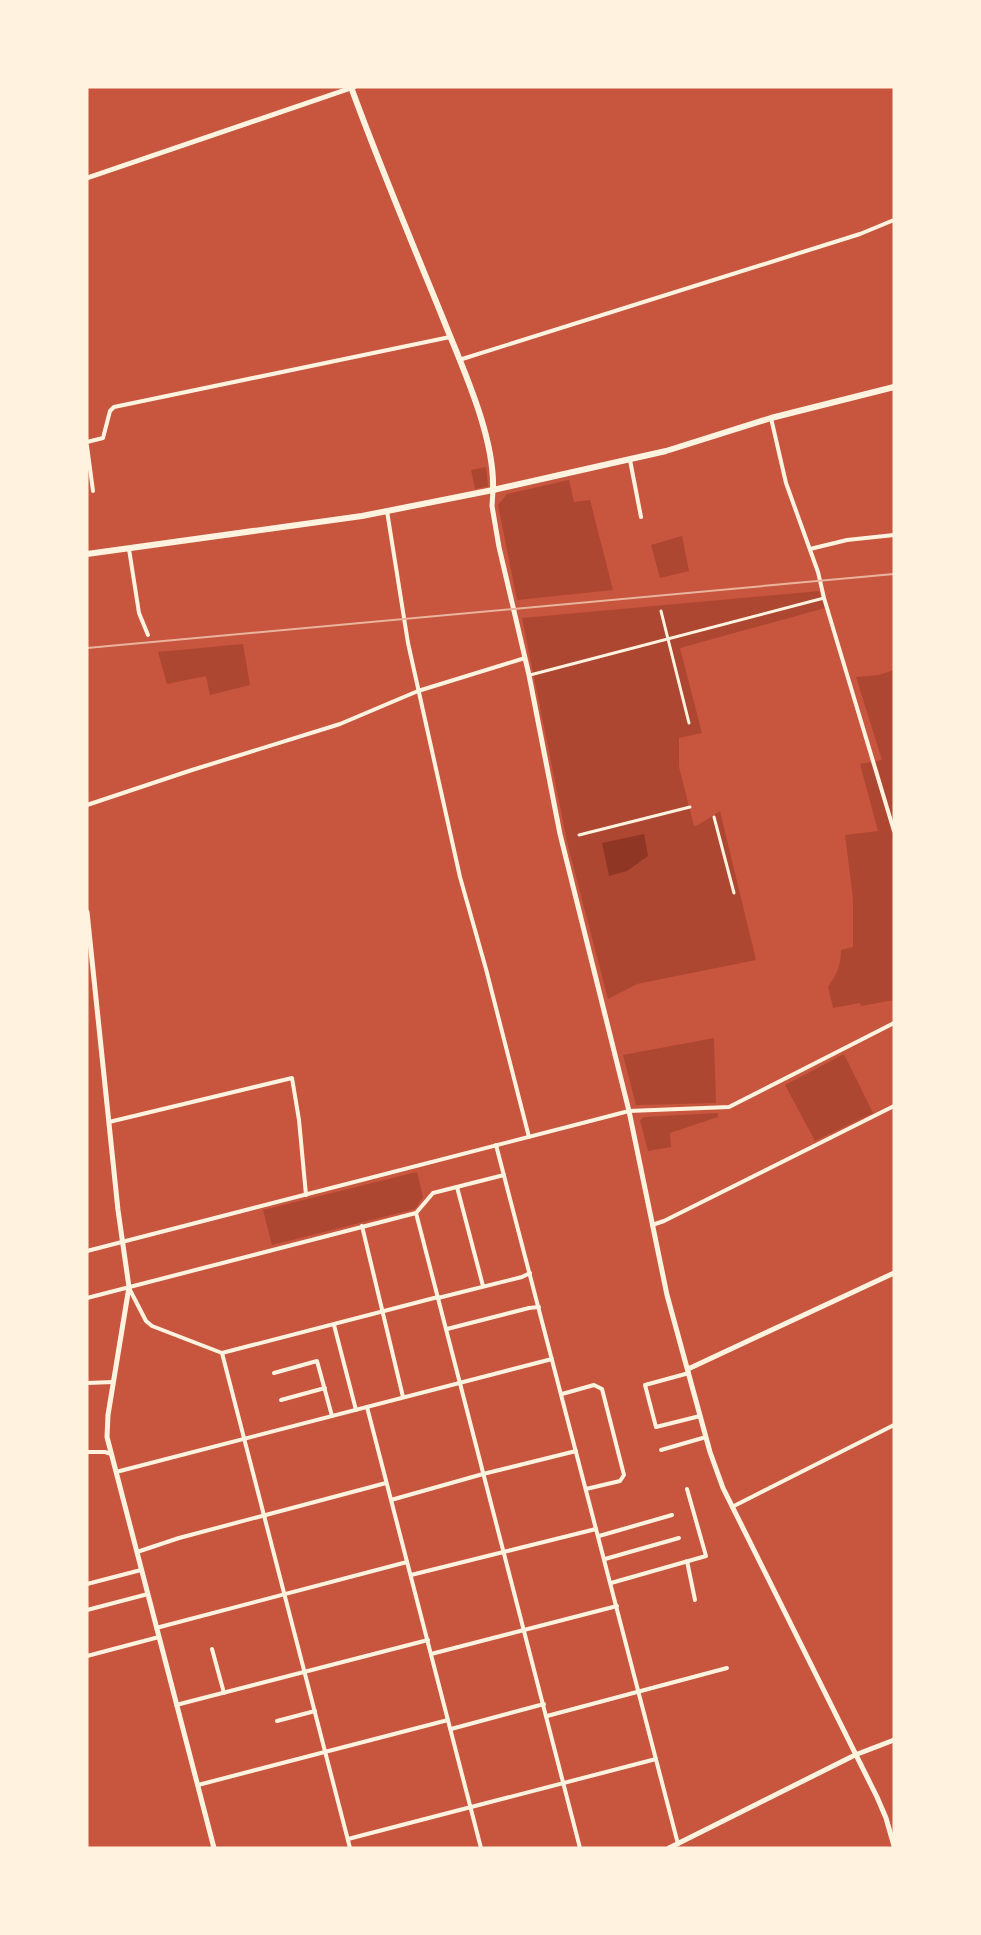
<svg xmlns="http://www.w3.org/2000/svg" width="981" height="1935" font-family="Inter,sans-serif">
  <rect width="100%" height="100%" fill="#c8553d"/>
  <!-- green -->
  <g fill="#ae4732">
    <path d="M 486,467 L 488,486 L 475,489 L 471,470 Z"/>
    <path d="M 569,480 L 574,502 L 590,500 L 613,590 L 517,600 L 498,505 L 507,494 Z"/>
    <path d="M 682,536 L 689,571 L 660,578 L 651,545 Z"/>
    <path d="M 819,591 L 825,608 L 680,648 L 702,733 L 679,738 L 679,767 L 694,826 L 698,825 L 720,811 L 756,960 L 637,984 L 608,999 L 568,846 L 522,618 Z"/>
    <path d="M 243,644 L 250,685 L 210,695 L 206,676 L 167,684 L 158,652 Z"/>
    <path d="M 894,670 L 894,1000 L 861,1006 L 860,1003 L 833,1008 L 828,987 C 837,974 841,965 841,950 L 853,947 L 853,898 L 845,835 L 878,831 L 860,764 L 882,760 L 856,677 L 879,675 Z"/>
    <path d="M 714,1038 L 716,1103 L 636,1105 L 623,1055 Z"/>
    <path d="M 844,1054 L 873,1113 L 815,1141 L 785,1085 Z"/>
    <path d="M 718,1113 L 718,1117 L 670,1133 L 671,1147 L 648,1151 L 640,1120 L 644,1117 Z"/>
    <path d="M 417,1172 L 423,1197 L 415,1209 L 272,1245 L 263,1210 Z"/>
  </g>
  <!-- water -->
  <path fill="#8f3625" d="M 644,834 L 648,856 L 627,871 L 609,876 L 602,843 Z"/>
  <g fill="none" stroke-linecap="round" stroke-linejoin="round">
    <!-- pedestrian -->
    <g stroke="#fff3e0" stroke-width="3">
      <path d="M 661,611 L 689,723"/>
      <path d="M 530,675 L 824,598"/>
      <path d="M 714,817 L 734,893"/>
      <path d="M 579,835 L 690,807"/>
    </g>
    <!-- minor -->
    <g stroke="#fff3e0" stroke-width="4">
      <path d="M 459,360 L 860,234 L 894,220"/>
      <path d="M 771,418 L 786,483 L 818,572 L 824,598 L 894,831"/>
      <path d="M 87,442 L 103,438 L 110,411 L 114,407 L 450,337"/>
      <path d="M 87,446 L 93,491"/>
      <path d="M 630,460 L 641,517"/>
      <path d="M 387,511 L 408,643 L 460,877 L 486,969 L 529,1137"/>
      <path d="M 129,549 L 139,613 L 148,635"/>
      <path d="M 810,549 L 847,540 L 894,535"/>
      <path d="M 87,805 L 192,770 L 340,724 L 418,691 L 525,658"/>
      <path d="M 109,1122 L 292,1078 L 299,1120 L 306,1195"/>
      <path d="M 496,1145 L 678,1844"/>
      <path d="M 457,1187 L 483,1286"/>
      <path d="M 416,1213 L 580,1848"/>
      <path d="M 652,1225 L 664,1221 L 894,1106"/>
      <path d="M 362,1226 L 403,1397"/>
      <path d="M 87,1251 L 629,1111 L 729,1107 L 894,1023"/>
      <path d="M 129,1288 L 146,1321 L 152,1326 L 222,1353 L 438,1297"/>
      <path d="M 87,1298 L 416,1213 L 433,1193 L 504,1175"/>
      <path d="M 438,1298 L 522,1277 L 530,1273"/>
      <path d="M 334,1325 L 356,1410"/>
      <path d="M 447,1329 L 529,1308 L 539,1307"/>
      <path d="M 222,1353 L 350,1848"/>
      <path d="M 274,1373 L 317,1361 L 332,1416"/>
      <path d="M 689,1373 L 645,1385 L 656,1427 L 700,1416"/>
      <path d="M 87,1383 L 113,1382"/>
      <path d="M 562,1394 L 594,1385 L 602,1389 L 624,1475 L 620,1481 L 586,1489"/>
      <path d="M 281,1400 L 325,1388"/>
      <path d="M 367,1407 L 481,1848"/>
      <path d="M 661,1450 L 706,1437"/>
      <path d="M 87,1452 L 105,1452 L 111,1454"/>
      <path d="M 116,1472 L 552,1359"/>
      <path d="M 391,1500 L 483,1474 L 576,1451"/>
      <path d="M 732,1507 L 894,1425"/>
      <path d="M 599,1536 L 672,1515"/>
      <path d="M 137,1552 L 179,1538 L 386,1483"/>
      <path d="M 605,1559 L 679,1538"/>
      <path d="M 687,1561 L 695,1600"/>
      <path d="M 411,1575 L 596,1529"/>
      <path d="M 611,1583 L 706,1556 L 687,1489"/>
      <path d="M 87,1584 L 141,1570"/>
      <path d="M 87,1610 L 148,1594"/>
      <path d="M 156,1628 L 407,1562"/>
      <path d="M 212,1649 L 224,1693"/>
      <path d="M 431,1654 L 617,1606"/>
      <path d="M 87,1656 L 159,1637"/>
      <path d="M 176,1705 L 428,1640"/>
      <path d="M 547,1716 L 727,1668"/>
      <path d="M 277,1721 L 315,1711"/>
      <path d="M 451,1729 L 544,1704"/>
      <path d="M 198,1785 L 448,1720"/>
      <path d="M 348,1839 L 656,1759"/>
    </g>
    <!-- tertiary -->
    <g stroke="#fff3e0" stroke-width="5">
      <path d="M 87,178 L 354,87"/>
      <path d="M 493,490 L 492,506 L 499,547 L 529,675 L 560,834 L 629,1111 L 667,1295 L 710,1452 L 723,1488 L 877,1797 L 886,1818 L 894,1846"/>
      <path d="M 87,912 L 118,1210 L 129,1287 L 108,1415 L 107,1437 L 214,1848"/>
      <path d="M 688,1369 L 894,1273"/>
      <path d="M 669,1848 L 855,1755 L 894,1740"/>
    </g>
    <!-- secondary -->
    <g stroke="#fff3e0" stroke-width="6">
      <path d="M 351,87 C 379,164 411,240 442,316 C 462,367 495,436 493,490"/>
      <path d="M 87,554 L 362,516 L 493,490 L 666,451 L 771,418 L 894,387"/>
    </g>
    <!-- rail -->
    <path stroke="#e9b49f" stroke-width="2" d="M 87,648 L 894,574"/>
  </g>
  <!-- border -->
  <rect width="981" height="1935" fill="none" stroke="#fff3e0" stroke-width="177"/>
</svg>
